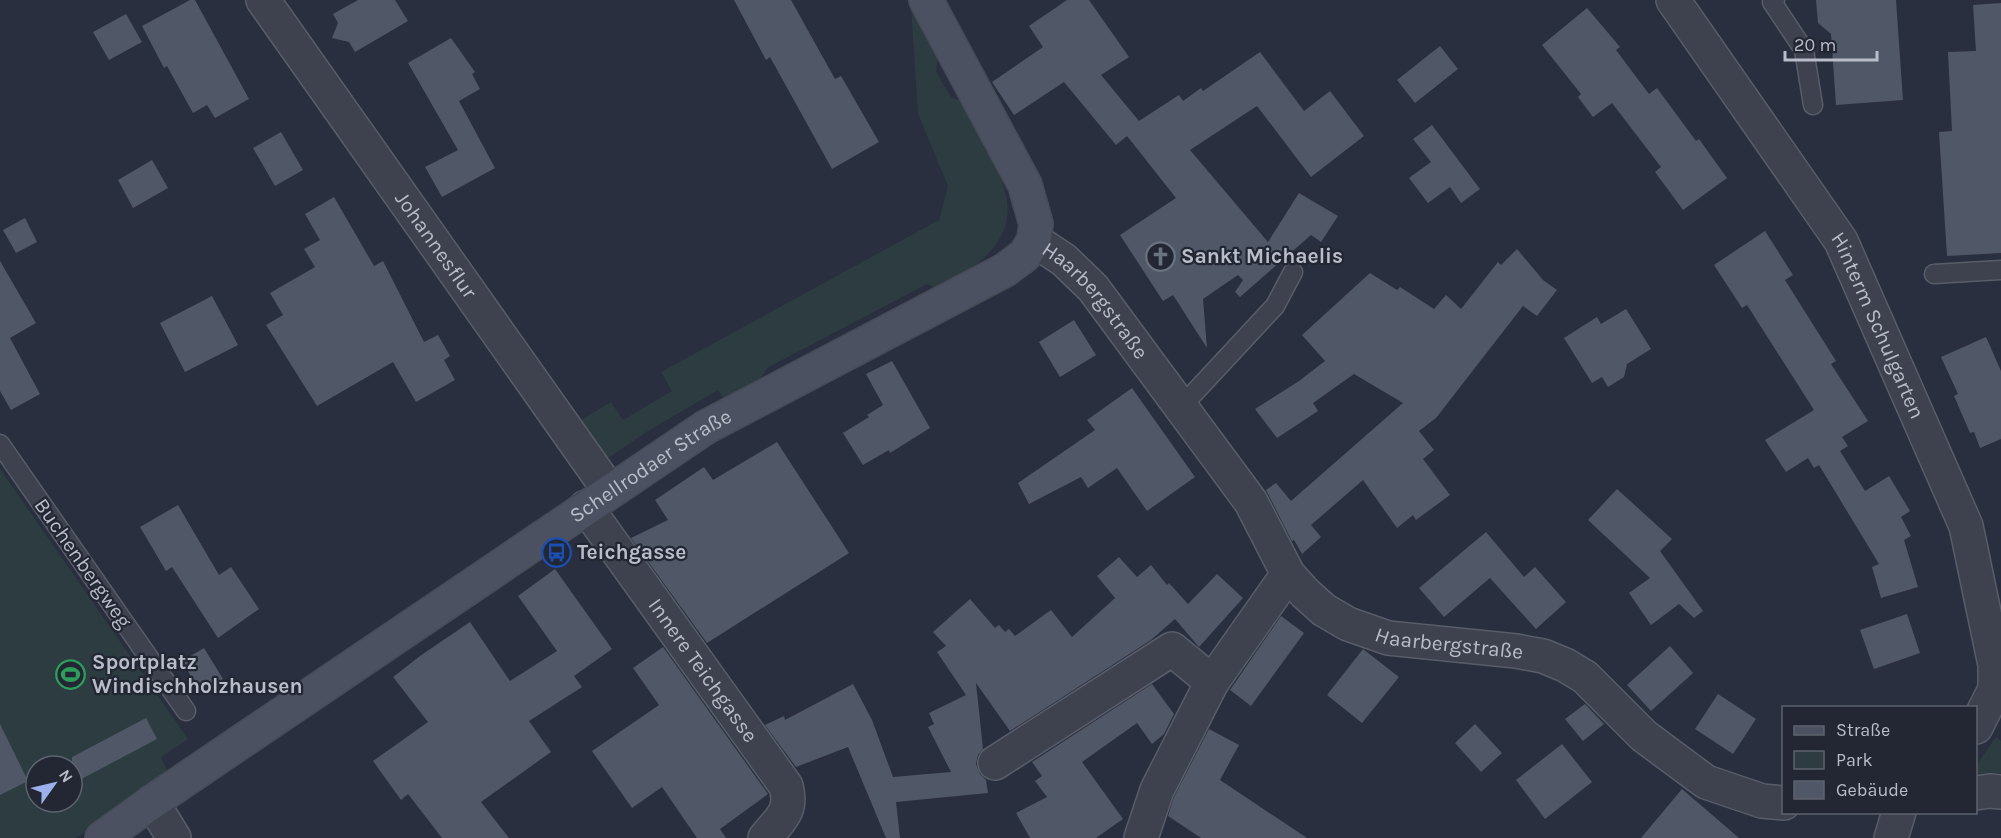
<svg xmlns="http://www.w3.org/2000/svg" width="2001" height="838" font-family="Karla,sans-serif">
  <rect width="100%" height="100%" fill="#292f3e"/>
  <!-- green -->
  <g fill="#2c3c40" fill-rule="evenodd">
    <path d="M 911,6 L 938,54 L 936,72 L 951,97 L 962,101 C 1007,187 1046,230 939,289 L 927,284 L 767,368 L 758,383 L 726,402 L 718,390 L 648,431 L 601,463 L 574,424 L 611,402 L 623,420 L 672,391 L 661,372 L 939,220 L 948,186 L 918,114 Z"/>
    <path d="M 0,469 L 188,739 L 161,757 L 169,775 L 76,838 L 0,838 ZM 36,766 L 72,766 L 72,802 L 36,802 Z"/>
    <path d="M 1996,737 L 2001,741 L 2001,773 L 1976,774 L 1976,766 Z"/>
  </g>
  <!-- building -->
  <g fill="#505767">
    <path d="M 190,0 L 195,0 L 249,99 L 215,118 L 207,105 L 193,113 L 167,66 L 164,68 L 142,26 Z"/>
    <path d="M 358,0 L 395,0 L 408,21 L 355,52 L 349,42 L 332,38 L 338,23 L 333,14 Z"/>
    <path d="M 734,0 L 791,0 L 835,79 L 841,76 L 879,142 L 832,169 L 770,57 L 766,60 Z"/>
    <path d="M 1067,0 L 1089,0 L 1129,57 L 1101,75 L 1139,121 L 1179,95 L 1183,101 L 1201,88 L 1203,91 L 1260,52 L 1304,111 L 1330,91 L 1364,136 L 1311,177 L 1257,106 L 1190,150 L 1268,242 L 1299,193 L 1338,216 L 1321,242 L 1311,235 L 1240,297 L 1235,292 L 1243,280 L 1238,275 L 1203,299 L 1207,348 L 1173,295 L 1163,301 L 1120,235 L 1176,198 L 1127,136 L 1116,145 L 1064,82 L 1014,115 L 992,82 L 1043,47 L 1029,26 Z"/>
    <path d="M 1816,0 L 1896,0 L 1903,100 L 1836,105 L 1831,34 L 1818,23 Z"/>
    <path d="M 2001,3 L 2001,253 L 1947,256 L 1939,132 L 1952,131 L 1948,52 L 1976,51 L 1973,5 Z"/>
    <path d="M 1587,8 L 1620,47 L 1616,50 L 1649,94 L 1657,88 L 1696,141 L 1699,139 L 1727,178 L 1683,210 L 1655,172 L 1661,167 L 1612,103 L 1593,117 L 1578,97 L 1581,94 L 1542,45 Z"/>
    <path d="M 126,14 L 142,42 L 109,60 L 93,32 Z"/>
    <path d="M 451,38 L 475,72 L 472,74 L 480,89 L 459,101 L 495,168 L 442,197 L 425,167 L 458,150 L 408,63 Z"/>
    <path d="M 1440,46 L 1458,69 L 1415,103 L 1397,80 Z"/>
    <path d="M 1432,125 L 1480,189 L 1461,203 L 1450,187 L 1428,203 L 1409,178 L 1431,162 L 1413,139 Z"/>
    <path d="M 281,132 L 303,170 L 275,186 L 253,148 Z"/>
    <path d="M 152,160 L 168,188 L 133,208 L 118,180 Z"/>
    <path d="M 334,197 L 374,266 L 383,261 L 424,342 L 438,335 L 450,356 L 444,360 L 455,380 L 416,402 L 393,362 L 317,406 L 266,325 L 283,315 L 270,293 L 315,267 L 304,249 L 320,240 L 305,214 Z"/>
    <path d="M 25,218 L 37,242 L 16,253 L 3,230 Z"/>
    <path d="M 1765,231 L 1793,275 L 1785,280 L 1836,361 L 1831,364 L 1868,421 L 1842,437 L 1848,446 L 1840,451 L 1865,491 L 1889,476 L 1910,511 L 1901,517 L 1911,536 L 1904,540 L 1918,587 L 1881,598 L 1872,567 L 1879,564 L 1819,465 L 1814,468 L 1808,458 L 1786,472 L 1765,440 L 1814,410 L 1747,305 L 1742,308 L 1714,265 Z"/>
    <path d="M 1517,249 L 1543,280 L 1557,290 L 1537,316 L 1523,306 L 1436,418 L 1419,431 L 1434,450 L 1423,459 L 1450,495 L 1416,520 L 1413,515 L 1397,528 L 1363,480 L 1311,525 L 1321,537 L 1302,554 L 1294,540 L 1292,541 L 1266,490 L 1276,483 L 1291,501 L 1403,403 L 1354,374 L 1313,403 L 1318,411 L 1277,438 L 1255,409 L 1299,381 L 1325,361 L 1302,335 L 1370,273 L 1397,290 L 1400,287 L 1434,309 L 1446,295 L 1461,309 L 1498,262 L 1501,265 Z"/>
    <path d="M 0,261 L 36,323 L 10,338 L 40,394 L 11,410 L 0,391 Z"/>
    <path d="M 212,296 L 238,345 L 185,372 L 160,323 Z"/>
    <path d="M 1626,309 L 1651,349 L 1627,364 L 1624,377 L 1608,387 L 1602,377 L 1592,383 L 1564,338 L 1597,317 L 1601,324 Z"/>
    <path d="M 1074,320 L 1096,355 L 1060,377 L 1039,342 Z"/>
    <path d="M 1986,337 L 2001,371 L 2001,439 L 1980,448 L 1974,432 L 1970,433 L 1954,396 L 1958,394 L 1941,357 Z"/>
    <path d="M 892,361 L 930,428 L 890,453 L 889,450 L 863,465 L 843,433 L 869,417 L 867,415 L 883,405 L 866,374 Z"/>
    <path d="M 1132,388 L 1195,477 L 1147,511 L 1117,468 L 1088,488 L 1081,477 L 1029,504 L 1018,483 L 1095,430 L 1087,420 Z"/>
    <path d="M 777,442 L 849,553 L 707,643 L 631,538 L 668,520 L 655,500 L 704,467 L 713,480 Z"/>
    <path d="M 1617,489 L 1672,539 L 1660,551 L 1703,611 L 1694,618 L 1679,604 L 1651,625 L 1629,593 L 1650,578 L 1588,520 Z"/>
    <path d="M 178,505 L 219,575 L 231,567 L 259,609 L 218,638 L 172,567 L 166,571 L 140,527 Z"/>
    <path d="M 1486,532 L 1524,577 L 1535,567 L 1566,602 L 1536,629 L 1490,578 L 1444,617 L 1419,588 Z"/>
    <path d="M 1119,557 L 1137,577 L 1151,565 L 1167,585 L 1169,583 L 1188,604 L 1217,574 L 1243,598 L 1199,647 L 1175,619 L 1151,640 L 1010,731 L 976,683 L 983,749 L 978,755 L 976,764 L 980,774 L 986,780 L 988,793 L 896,802 L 900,838 L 886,838 L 848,747 L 796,767 L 765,725 L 784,716 L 785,720 L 853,684 L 872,720 L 893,777 L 951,772 L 928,727 L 934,724 L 929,713 L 966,695 L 937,652 L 946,646 L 933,632 L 970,599 L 995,628 L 999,625 L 1005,632 L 1009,629 L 1015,636 L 1051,610 L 1072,637 L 1115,598 L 1097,576 Z"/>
    <path d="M 555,569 L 612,649 L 574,676 L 582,687 L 529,721 L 551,752 L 481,802 L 509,838 L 442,838 L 408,794 L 401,800 L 373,761 L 428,722 L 393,677 L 420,656 L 470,622 L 510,681 L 557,651 L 518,596 Z"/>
    <path d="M 1907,614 L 1920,653 L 1874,669 L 1860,630 Z"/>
    <path d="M 1281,616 L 1304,633 L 1251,706 L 1230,690 Z"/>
    <path d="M 1670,646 L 1693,673 L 1651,711 L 1627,685 Z"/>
    <path d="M 663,647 L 768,794 L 720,829 L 726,838 L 697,838 L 662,787 L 632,808 L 592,751 L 659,705 L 633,668 Z"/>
    <path d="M 204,648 L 223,679 L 201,693 L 182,661 Z"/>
    <path d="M 1363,649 L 1399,677 L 1362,723 L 1327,695 Z"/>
    <path d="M 1152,684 L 1174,714 L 1164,734 L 1152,744 L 1137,723 L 1082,762 L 1123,819 L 1096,838 L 1030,838 L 1016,813 L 1047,797 L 1035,781 L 1042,776 L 1032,762 Z"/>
    <path d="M 1718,694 L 1756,719 L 1733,754 L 1695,729 Z"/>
    <path d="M 1585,704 L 1604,724 L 1583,741 L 1565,719 Z"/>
    <path d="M 146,718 L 157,739 L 72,784 L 72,757 Z"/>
    <path d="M 0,724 L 28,781 L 0,795 Z"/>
    <path d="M 1475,724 L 1502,753 L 1481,772 L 1455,743 Z"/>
    <path d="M 1209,729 L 1239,745 L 1220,780 L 1307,838 L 1201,838 L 1168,816 L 1174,797 Z"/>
    <path d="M 1562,744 L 1592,782 L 1545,819 L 1516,780 Z"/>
    <path d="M 1682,789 L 1710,813 L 1739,838 L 1641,838 Z"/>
  </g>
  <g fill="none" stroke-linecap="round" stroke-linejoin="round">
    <defs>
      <g id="lane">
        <path d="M 1775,0 L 1772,2 L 1804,50 L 1813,105"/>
        <path d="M 1934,274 L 2001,270"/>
        <path d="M 1181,407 L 1275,306 L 1293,272"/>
        <path d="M 0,444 L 186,711"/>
      </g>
      <g id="street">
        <path id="s1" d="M 263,0 L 609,490"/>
        <path id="s2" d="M 1673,0 L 1841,241 L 1966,526 L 1995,665 L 1995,689 L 1976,727"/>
        <path id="s3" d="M 1034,240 L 1064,260 L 1093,288 L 1251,502 L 1288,574 L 1305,593 L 1324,610 L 1348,624 L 1388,638 L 1516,651 L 1543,656 L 1565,665 L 1585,677 L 1644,736 L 1706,782 L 1762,801 L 1784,803"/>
        <path id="s4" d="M 586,507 L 786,786 C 793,812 780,819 765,838"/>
        <path d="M 995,763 L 1172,649 L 1212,682"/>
        <path d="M 1976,793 L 1990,791 L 2001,792"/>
        <path d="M 152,802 L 174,838"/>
        <path d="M 1141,838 L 1157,790 L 1212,682 L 1288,574"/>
        <path d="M 1891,838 L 1899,812"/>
      </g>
      <g id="secondary">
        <path id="s5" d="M 102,838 L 152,802 L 706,427 L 1005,270 L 1025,255 L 1034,240 L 1036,224 L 1025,185 L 926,0"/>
      </g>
    </defs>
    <!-- lane casing -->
    <use href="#lane" stroke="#585d69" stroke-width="21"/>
    <!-- street casing -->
    <use href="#street" stroke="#585d69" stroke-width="36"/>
    <!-- secondary casing -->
    <use href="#secondary" stroke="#464b57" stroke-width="36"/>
    <!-- lane -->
    <use href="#lane" stroke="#3d424e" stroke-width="18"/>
    <!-- street -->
    <use href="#street" stroke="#3d424e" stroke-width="33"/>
    <!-- secondary -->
    <use href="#secondary" stroke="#4c5161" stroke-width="33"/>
  </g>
  <!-- icons -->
  <defs>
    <symbol id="church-ring" viewBox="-11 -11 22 22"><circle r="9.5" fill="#222733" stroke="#6b7280" stroke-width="1.5"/><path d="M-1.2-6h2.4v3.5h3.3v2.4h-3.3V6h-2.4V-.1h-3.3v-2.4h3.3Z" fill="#6b7280"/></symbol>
    <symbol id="bus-ring" viewBox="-11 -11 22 22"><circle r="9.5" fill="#222733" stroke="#1a4fb4" stroke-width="1.5"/><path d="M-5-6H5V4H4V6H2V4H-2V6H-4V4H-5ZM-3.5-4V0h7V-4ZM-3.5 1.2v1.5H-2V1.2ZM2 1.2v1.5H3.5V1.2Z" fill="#1a4fb4"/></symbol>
    <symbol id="stadium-ring" viewBox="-11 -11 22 22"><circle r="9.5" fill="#222733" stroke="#2e9e5b" stroke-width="1.5"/><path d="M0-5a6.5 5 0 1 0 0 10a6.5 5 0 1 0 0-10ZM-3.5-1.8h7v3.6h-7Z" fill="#2e9e5b"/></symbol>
  </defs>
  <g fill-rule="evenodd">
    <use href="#church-ring" x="1144" y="240" width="33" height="33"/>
    <use href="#bus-ring" x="540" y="536" width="33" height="33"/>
    <use href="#stadium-ring" x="54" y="658" width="33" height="33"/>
  </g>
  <g text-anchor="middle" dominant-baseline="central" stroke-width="4.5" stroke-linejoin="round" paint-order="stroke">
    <!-- street labels -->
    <g font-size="21" fill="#b9bdc9" stroke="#222733">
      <text stroke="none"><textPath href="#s1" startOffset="300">Johannesflur</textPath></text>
      <text stroke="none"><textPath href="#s3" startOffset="87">Haarbergstraße</textPath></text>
      <text stroke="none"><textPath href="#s2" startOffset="386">Hinterm Schulgarten</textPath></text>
      <text stroke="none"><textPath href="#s5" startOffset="663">Schellrodaer Straße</textPath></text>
      <text transform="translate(83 563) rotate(55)">Buchenbergweg</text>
      <text stroke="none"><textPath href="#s3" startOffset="606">Haarbergstraße</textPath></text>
      <text stroke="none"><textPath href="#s4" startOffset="201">Innere Teichgasse</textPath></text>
    </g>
    <!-- poi labels -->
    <g font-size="21" font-weight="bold" fill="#b9bdc9" stroke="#222733" text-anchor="start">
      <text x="1181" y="256">Sankt Michaelis</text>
      <text x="577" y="552">Teichgasse</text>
      <text x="92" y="662">Sportplatz<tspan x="92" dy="24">Windischholzhausen</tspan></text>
    </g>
  </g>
  <!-- legend -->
  <rect x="1782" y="706" width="195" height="108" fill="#222733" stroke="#5e636f" stroke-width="1.5"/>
  <rect x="1794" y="726" width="30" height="9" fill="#4c5161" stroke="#5e636f" stroke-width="1.5"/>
  <text x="1836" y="736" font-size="18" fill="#b9bdc9">Straße</text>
  <rect x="1794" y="751" width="30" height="18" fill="#2c3c40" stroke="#5e636f" stroke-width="1.5"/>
  <text x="1836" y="766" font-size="18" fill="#b9bdc9">Park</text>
  <rect x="1794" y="781" width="30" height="18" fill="#505767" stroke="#5e636f" stroke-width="1.5"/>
  <text x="1836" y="796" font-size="18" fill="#b9bdc9">Gebäude</text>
  <!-- north arrow -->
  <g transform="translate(54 784) rotate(56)"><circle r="28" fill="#222733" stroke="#5e636f" stroke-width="1.5"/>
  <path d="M0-4.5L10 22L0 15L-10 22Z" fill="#9cb1eb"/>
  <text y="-9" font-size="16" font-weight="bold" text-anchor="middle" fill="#b9bdc9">N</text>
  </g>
  <!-- scale -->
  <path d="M1785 51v9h92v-9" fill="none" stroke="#b9bdc9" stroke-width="3"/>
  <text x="1794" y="51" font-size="18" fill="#b9bdc9" stroke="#222733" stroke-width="4.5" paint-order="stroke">20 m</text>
</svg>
